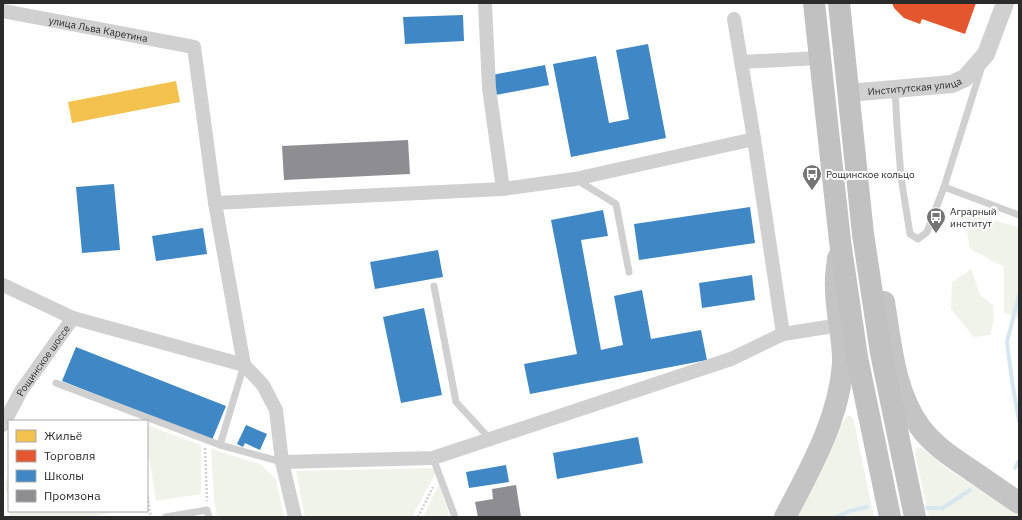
<svg xmlns="http://www.w3.org/2000/svg" width="1022" height="520" font-family="'IBM Plex Sans',sans-serif">
  <rect width="100%" height="100%" fill="#fff"/>
  <!-- green -->
  <g fill="#f0f3ea">
    <path d="M 964,213 L 1019,227 L 1019,319 L 1004,312 L 1004,267 L 970,249 Z"/>
    <path d="M 971,269 L 975,279 L 980,295 L 993,305 L 994,320 L 990,335 L 974,337 L 951,309 L 952,282 Z"/>
    <path d="M 847,416 L 851,416 L 854,421 L 874,517 L 795,517 L 838,427 L 842,424 Z"/>
    <path d="M 147,425 L 201,445 L 201,494 L 156,501 L 147,446 Z"/>
    <path d="M 916,447 L 922,448 L 946,468 L 1019,515 L 1019,517 L 929,517 L 915,454 Z"/>
    <path d="M 211,449 L 260,464 L 276,479 L 284,517 L 217,517 L 214,499 Z"/>
    <path d="M 434,468 L 435,474 L 412,517 L 305,517 L 296,471 Z"/>
    <path d="M 9,474 L 9,511 L 123,511 L 88,517 L 10,517 L 5,483 Z"/>
    <path d="M 439,484 L 450,517 L 423,517 Z"/>
  </g>
  <!-- homes -->
  <path fill="#f2c14e" d="M 176,81 L 180,102 L 72,123 L 68,102 Z"/>
  <!-- shops -->
  <path fill="#e4572e" d="M 892,3 L 976,3 L 965,34 L 922,19 L 920,24 L 904,18 L 894,8 Z"/>
  <!-- schools -->
  <g fill="#3f88c5">
    <path d="M 463,15 L 464,41 L 405,44 L 403,17 Z"/>
    <path d="M 648,44 L 666,138 L 571,157 L 553,64 L 596,56 L 609,123 L 629,119 L 616,50 Z"/>
    <path d="M 545,65 L 549,85 L 496,95 L 492,75 Z"/>
    <path d="M 114,184 L 120,250 L 82,253 L 76,187 Z"/>
    <path d="M 750,207 L 755,243 L 639,260 L 634,224 Z"/>
    <path d="M 603,210 L 608,236 L 581,240 L 601,350 L 623,345 L 614,296 L 642,290 L 651,339 L 701,330 L 707,360 L 530,394 L 524,364 L 577,354 L 551,220 Z"/>
    <path d="M 203,228 L 207,254 L 156,261 L 152,236 Z"/>
    <path d="M 438,250 L 443,277 L 375,289 L 370,262 Z"/>
    <path d="M 752,275 L 755,300 L 702,308 L 699,283 Z"/>
    <path d="M 424,308 L 442,395 L 401,403 L 383,317 Z"/>
    <path d="M 76,347 L 226,406 L 212,440 L 62,381 Z"/>
    <path d="M 246,425 L 267,434 L 260,450 L 245,443 L 243,447 L 237,444 Z"/>
    <path d="M 638,437 L 643,463 L 557,479 L 553,453 Z"/>
    <path d="M 506,465 L 509,482 L 469,488 L 466,472 Z"/>
  </g>
  <!-- industry -->
  <g fill="#8d8d92">
    <path d="M 408,140 L 410,174 L 284,180 L 282,146 Z"/>
    <path d="M 516,485 L 521,517 L 478,517 L 475,502 L 493,499 L 492,489 Z"/>
  </g>
  <g fill="none" stroke-linecap="round" stroke-linejoin="round">
    <!-- stream -->
    <g stroke="#d6e7f0" stroke-width="4">
      <path d="M 1019,295 L 1007,342 L 1012,381 L 1019,421"/>
      <path d="M 1015,468 L 1019,461"/>
      <path d="M 927,508 L 943,508 L 970,490"/>
      <path d="M 836,517 L 850,511 L 867,507"/>
    </g>
    <!-- path -->
    <g stroke="#d0d0d0" stroke-width="2.5" stroke-dasharray="2 2" stroke-linecap="butt">
      <path d="M 205,448 L 207,501"/>
      <path d="M 147,493 L 151,517"/>
      <path d="M 418,517 L 433,487"/>
    </g>
    <!-- service -->
    <g stroke="#d0d0d0" stroke-width="7">
      <path d="M 895,89 L 897,126 L 901,177 L 910,234 L 918,239 L 927,232 L 944,187 L 982,66"/>
      <path d="M 577,180 L 616,204 L 629,272"/>
      <path d="M 944,187 L 1019,215"/>
      <path d="M 434,286 L 456,402 L 490,439"/>
      <path d="M 244,365 L 220,445 L 282,462"/>
      <path d="M 56,383 L 220,445"/>
      <path d="M 433,458 L 455,517"/>
      <path d="M 166,517 L 207,510 L 209,517"/>
    </g>
    <!-- minor -->
    <g stroke="#d0d0d0" stroke-width="14">
      <path d="M 485,3 L 489,88 L 503,189"/>
      <path id="s1" d="M 3,11 L 194,47 L 215,203 L 244,365"/>
      <path d="M 734,19 L 754,139 L 783,334"/>
      <path d="M 741,62 L 819,58"/>
      <path d="M 215,203 L 503,189 L 575,179 L 754,139"/>
      <path d="M 3,285 L 73,318 L 244,365 L 263,385 L 276,410 L 282,462 L 295,517"/>
      <path id="s2" d="M 3,425 L 21,391 L 73,318"/>
      <path d="M 282,462 L 433,458 L 731,359 L 783,334 L 840,325"/>
    </g>
    <!-- tertiary -->
    <path stroke="#d0d0d0" stroke-width="18" id="s3" d="M 848,93 L 952,84 L 965,78 L 986,54 L 1005,3"/>
    <!-- primary -->
    <g stroke="#c4c4c4" stroke-width="22">
      <path d="M 884,302 C 891,344 894,391 920,427 C 933,445 953,458 971,470 C 987,481 1003,492 1019,503"/>
      <path d="M 785,517 C 810,469 839,419 843,364 C 844,339 836,314 836,288 C 835,278 837,268 838,258"/>
    </g>
    <!-- trunk -->
    <g stroke="#c1c1c1" stroke-width="22">
      <path d="M 814,3 L 840,241 L 857,357 L 890,517"/>
      <path d="M 839,3 L 863,234 L 881,353 L 915,517"/>
    </g>
  </g>
  <!-- icons -->
  <defs>
    <symbol id="bus-pin" viewBox="-11 -11 22 30"><path d="M0 17L-7.5 6A9.5 9.5 0 1 1 7.5 6Z" fill="#757575" stroke="#fff"/><path d="M-5-6H5V4H4V6H2V4H-2V6H-4V4H-5ZM-3.5-4V0h7V-4ZM-3.5 1.2v1.5H-2V1.2ZM2 1.2v1.5H3.5V1.2Z" fill="#fff"/></symbol>
  </defs>
  <g fill-rule="evenodd">
    <use href="#bus-pin" x="801" y="163" width="22" height="30"/>
    <use href="#bus-pin" x="925" y="206" width="22" height="30"/>
  </g>
  <g text-anchor="middle" dominant-baseline="central" stroke-width="4" stroke-linejoin="round" paint-order="stroke">
    <!-- street labels -->
    <g font-size="10" fill="#2b2b2b" stroke="#fff">
      <text stroke="none"><textPath href="#s1" startOffset="97">улица Льва Каретина</textPath></text>
      <text stroke="none"><textPath href="#s3" startOffset="67">Институтская улица</textPath></text>
      <text stroke="none"><textPath href="#s2" startOffset="76">Рощинское шоссе</textPath></text>
    </g>
    <!-- poi labels -->
    <g font-size="10" fill="#2b2b2b" stroke="#fff" text-anchor="start">
      <text x="826" y="174">Рощинское кольцо</text>
      <text x="950" y="211">Аграрный<tspan x="950" dy="12">институт</tspan></text>
    </g>
  </g>
  <!-- border -->
  <rect width="1022" height="520" fill="none" stroke="#2b2b2b" stroke-width="8"/>
  <!-- legend -->
  <rect x="8" y="420" width="140" height="92" fill="#ffffff" stroke="#aaaaaa"/>
  <rect x="16" y="430" width="20" height="12" fill="#f2c14e" stroke="#aaaaaa"/>
  <text x="44" y="440" font-size="12" fill="#2b2b2b">Жильё</text>
  <rect x="16" y="450" width="20" height="12" fill="#e4572e" stroke="#aaaaaa"/>
  <text x="44" y="460" font-size="12" fill="#2b2b2b">Торговля</text>
  <rect x="16" y="470" width="20" height="12" fill="#3f88c5" stroke="#aaaaaa"/>
  <text x="44" y="480" font-size="12" fill="#2b2b2b">Школы</text>
  <rect x="16" y="490" width="20" height="12" fill="#8d8d92" stroke="#aaaaaa"/>
  <text x="44" y="500" font-size="12" fill="#2b2b2b">Промзона</text>
</svg>
